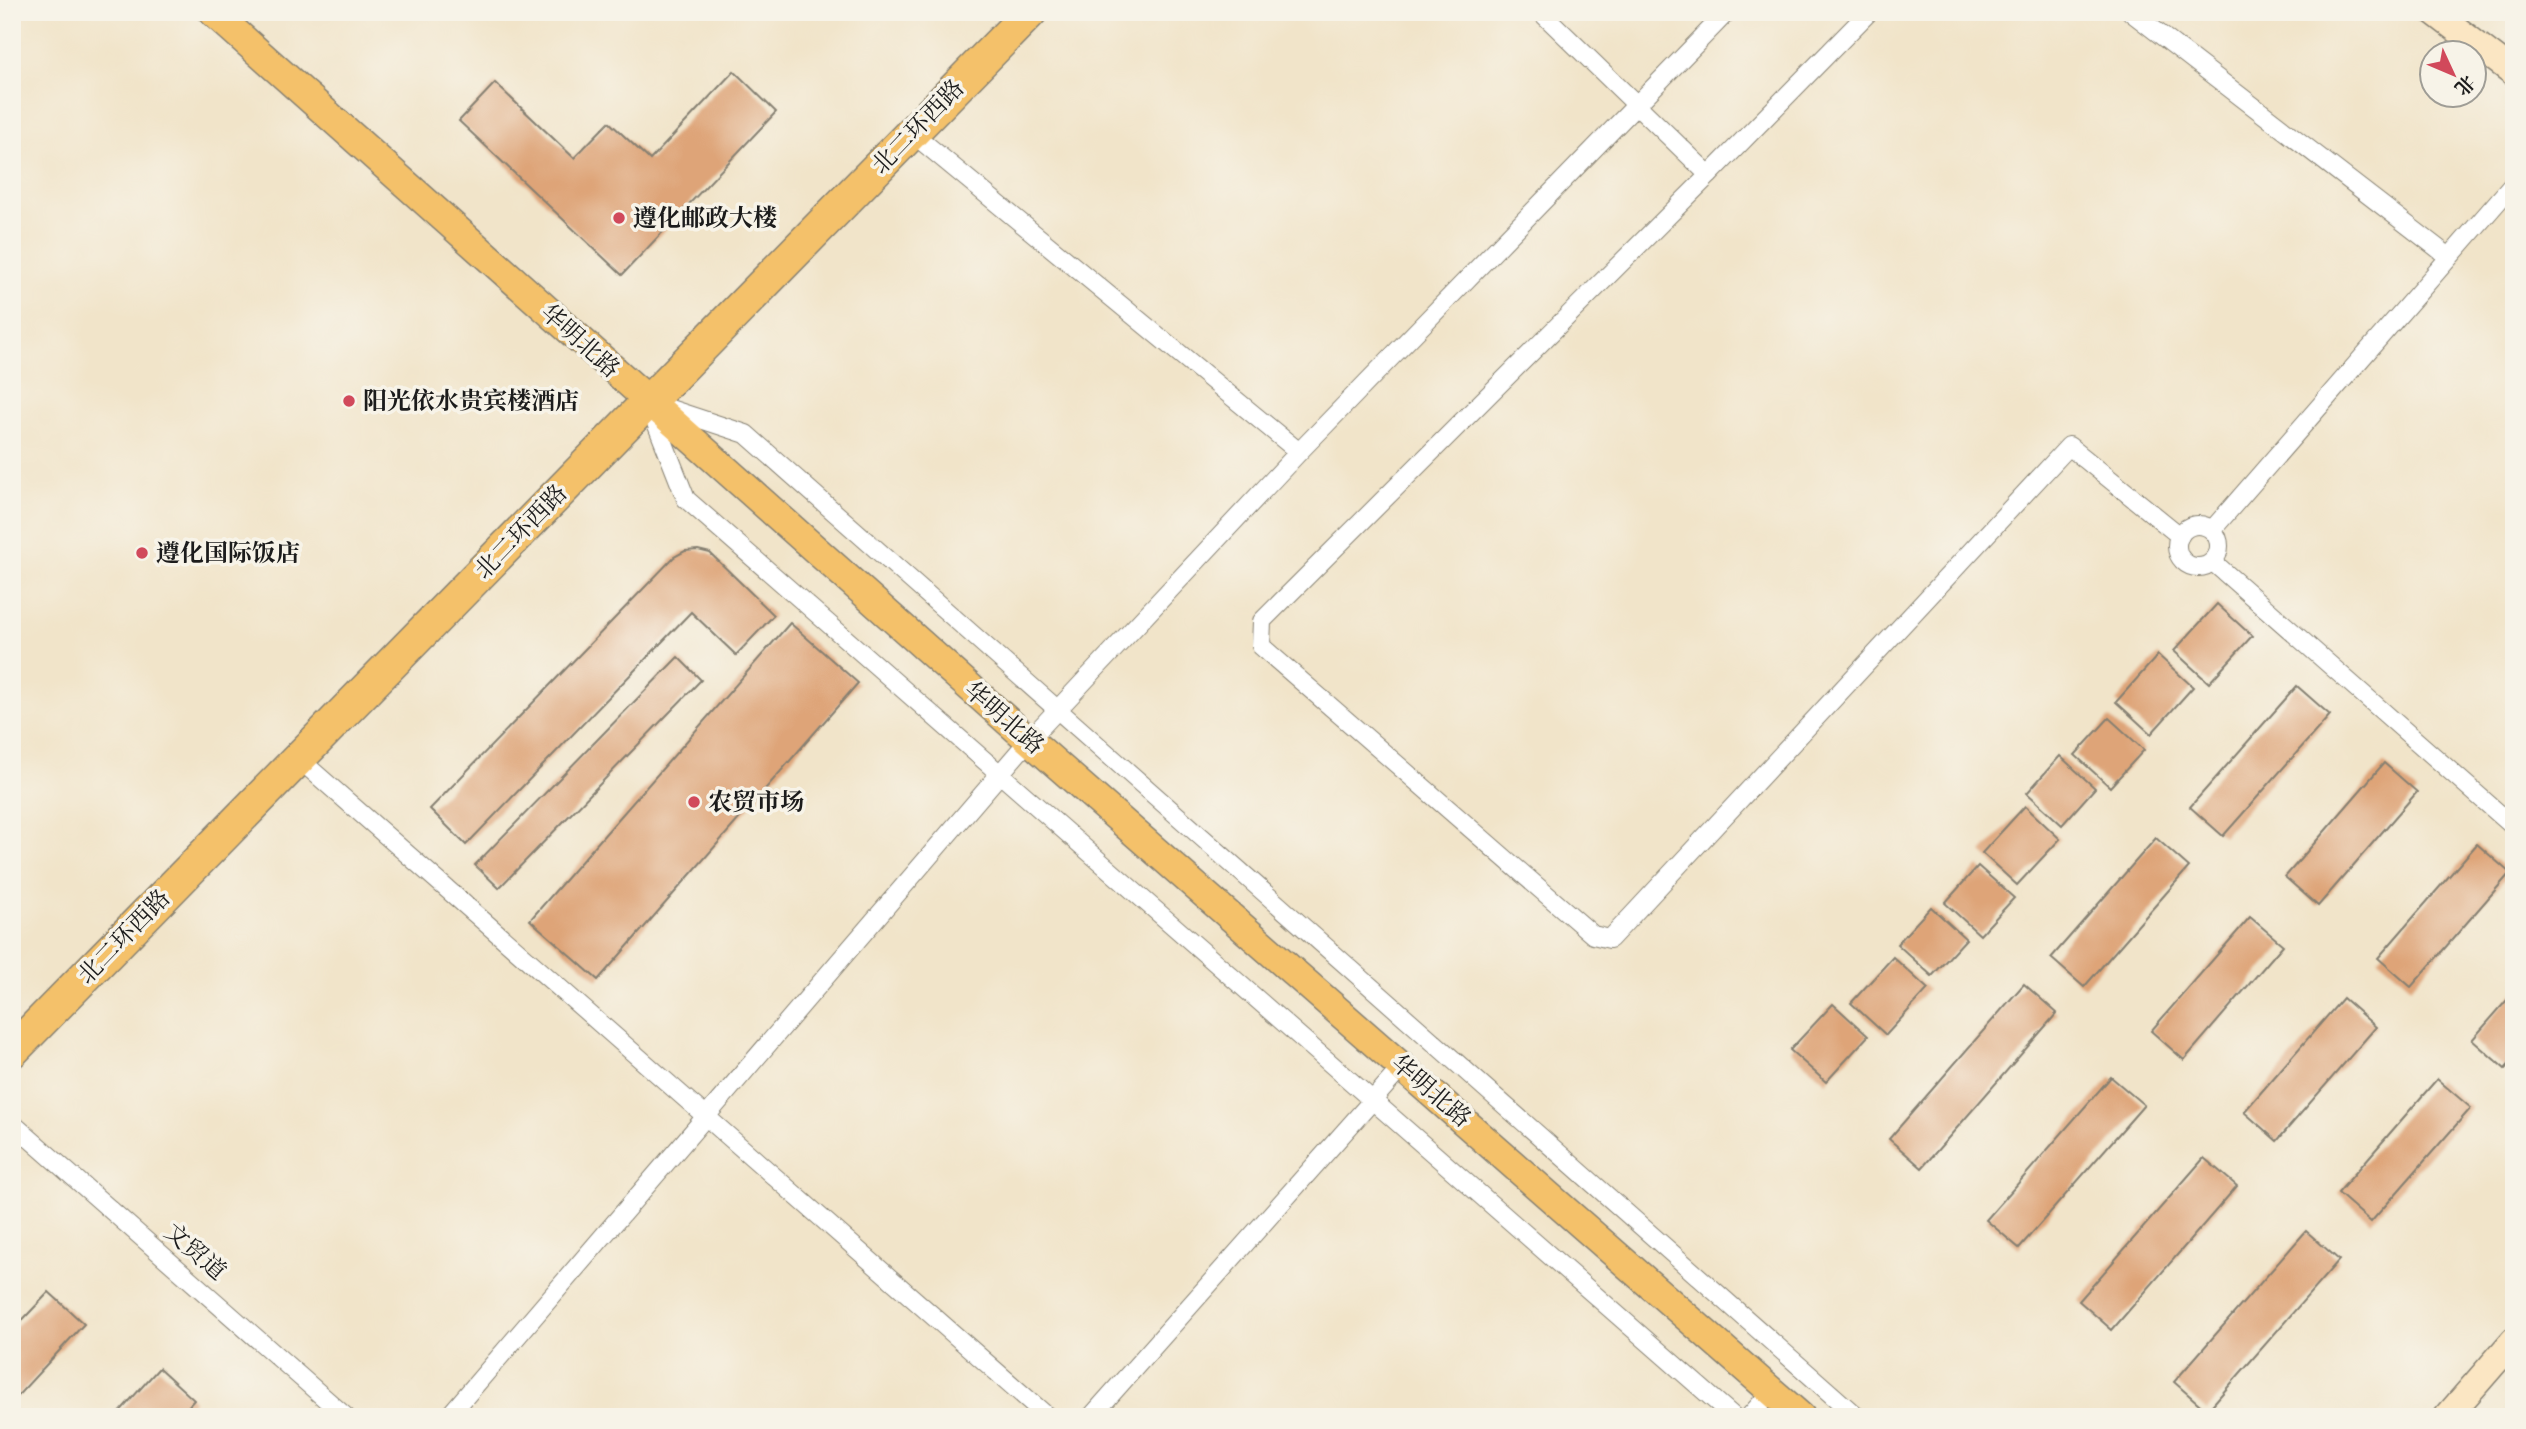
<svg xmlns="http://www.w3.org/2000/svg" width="2526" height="1429" font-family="'IM FELL Double Pica','Noto Serif SC',serif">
  <rect width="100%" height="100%" fill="#f7f3e8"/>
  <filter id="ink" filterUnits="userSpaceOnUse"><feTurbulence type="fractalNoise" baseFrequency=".0143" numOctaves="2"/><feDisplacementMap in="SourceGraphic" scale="14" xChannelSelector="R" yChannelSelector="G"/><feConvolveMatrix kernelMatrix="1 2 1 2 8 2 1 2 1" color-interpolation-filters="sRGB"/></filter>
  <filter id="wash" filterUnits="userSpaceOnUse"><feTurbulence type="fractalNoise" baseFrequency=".00686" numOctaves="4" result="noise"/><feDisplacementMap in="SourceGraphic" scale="28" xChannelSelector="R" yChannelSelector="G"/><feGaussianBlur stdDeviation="1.57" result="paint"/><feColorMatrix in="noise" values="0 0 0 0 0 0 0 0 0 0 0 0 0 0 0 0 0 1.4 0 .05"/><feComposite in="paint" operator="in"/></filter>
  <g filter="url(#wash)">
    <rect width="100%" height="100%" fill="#f1e4c9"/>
    <g id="blocks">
      <!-- building -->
      <g fill="#dea478">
        <path d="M 734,71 L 776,112 L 622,275 L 459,121 L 495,83 L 574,158 L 609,122 L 650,160 Z"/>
        <path d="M 698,550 L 710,553 L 774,615 L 736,655 L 691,612 L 466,845 L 430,809 L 674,557 L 685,551 Z"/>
        <path d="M 2217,604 L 2252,636 L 2209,683 L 2174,651 Z"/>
        <path d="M 790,623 L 858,683 L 598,980 L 530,920 Z"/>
        <path d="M 2158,655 L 2193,687 L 2151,734 L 2116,702 Z"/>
        <path d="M 678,657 L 701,680 L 499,888 L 475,865 Z"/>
        <path d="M 2297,686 L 2330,715 L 2223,836 L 2190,807 Z"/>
        <path d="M 2109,718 L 2144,750 L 2110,787 L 2075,755 Z"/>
        <path d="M 2060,756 L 2095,788 L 2062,825 L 2027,793 Z"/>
        <path d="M 2384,763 L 2417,792 L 2318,906 L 2285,877 Z"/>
        <path d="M 2025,806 L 2060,839 L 2017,885 L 1982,853 Z"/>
        <path d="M 2156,838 L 2189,867 L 2084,987 L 2051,958 Z"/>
        <path d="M 2477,844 L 2510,873 L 2411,987 L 2378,958 Z"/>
        <path d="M 1978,866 L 2014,898 L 1980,935 L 1945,903 Z"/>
        <path d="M 1931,907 L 1966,939 L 1932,976 L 1897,944 Z"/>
        <path d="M 2250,917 L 2283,945 L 2184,1060 L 2151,1031 Z"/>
        <path d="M 1893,957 L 1928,989 L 1886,1035 L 1851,1003 Z"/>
        <path d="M 2024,984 L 2057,1013 L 1922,1168 L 1889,1139 Z"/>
        <path d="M 2514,992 L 2514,1059 L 2505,1069 L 2472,1040 Z"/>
        <path d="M 2343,998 L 2376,1027 L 2277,1141 L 2244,1112 Z"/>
        <path d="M 1833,1004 L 1868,1036 L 1826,1082 L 1790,1050 Z"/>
        <path d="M 2111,1077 L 2144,1105 L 2019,1248 L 1986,1220 Z"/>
        <path d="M 2437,1079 L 2471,1108 L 2371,1222 L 2338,1193 Z"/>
        <path d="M 2204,1158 L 2237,1186 L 2112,1330 L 2079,1301 Z"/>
        <path d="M 2306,1231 L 2339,1260 L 2207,1411 L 2174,1382 Z"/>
        <path d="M 49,1292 L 84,1324 L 12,1402 L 12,1331 Z"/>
        <path d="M 159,1368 L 194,1400 L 179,1417 L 115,1417 Z"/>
        <path d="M 2514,1403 L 2514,1417 L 2502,1417 Z"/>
      </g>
    </g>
  </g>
  <g filter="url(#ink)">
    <use href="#blocks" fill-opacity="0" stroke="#868072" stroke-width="2"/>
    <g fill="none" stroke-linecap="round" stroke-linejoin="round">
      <defs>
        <g id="street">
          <path d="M 1541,12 L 1709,175 L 1262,621 L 1261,646 L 1593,935 L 1610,939 L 2069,446 L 2180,536"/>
          <path d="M 2131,12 L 2449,257"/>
          <path d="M 912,133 L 1299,452"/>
          <path d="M 1709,175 L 1869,12"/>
          <path d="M 649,405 L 686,499 L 1734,1417"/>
          <path d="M 661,406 L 746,434 L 1857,1417"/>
          <circle cx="2198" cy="546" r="21"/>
          <path d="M 2212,530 L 2514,183"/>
          <path d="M 2213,562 L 2514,827"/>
          <path d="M 299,759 L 1048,1417"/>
          <path d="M 12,1123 L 346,1417"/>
          <path d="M 448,1417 L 1029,740 L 1299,452 L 1727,12"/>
          <path d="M 1091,1417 L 1403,1066"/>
          <path d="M 1749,1417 L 1772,1391"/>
        </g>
        <g id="secondary">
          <path d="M 2434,12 L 2514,73"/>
          <path d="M 2447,1417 L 2514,1340"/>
        </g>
        <path id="primary" d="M 213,12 L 1029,740 L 1801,1417"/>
        <path id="highway" d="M 12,1051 L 1030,12"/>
      </defs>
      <!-- street casing -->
      <use href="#street" stroke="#868072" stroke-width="20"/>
      <!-- secondary casing -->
      <use href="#secondary" stroke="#868072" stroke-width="29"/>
      <!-- primary casing -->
      <use href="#primary" stroke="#868072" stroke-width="31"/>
      <!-- highway casing -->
      <use href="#highway" stroke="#868072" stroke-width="36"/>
      <!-- street -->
      <use href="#street" stroke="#fff" stroke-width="18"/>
      <!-- secondary -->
      <use href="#secondary" stroke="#fbe6c3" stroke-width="26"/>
      <!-- primary -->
      <use href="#primary" stroke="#f4c16a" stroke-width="28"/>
      <!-- highway -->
      <use href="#highway" stroke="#f4c16a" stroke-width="33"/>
    </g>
  </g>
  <!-- markers -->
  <g fill="#d1495b" stroke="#f7f3e8" stroke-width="2.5">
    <circle cx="619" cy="218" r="7"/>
    <circle cx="349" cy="401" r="7"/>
    <circle cx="142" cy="553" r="7"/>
    <circle cx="694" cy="802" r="7"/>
  </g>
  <g text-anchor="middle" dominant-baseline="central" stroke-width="7" stroke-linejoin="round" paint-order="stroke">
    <!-- street labels -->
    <g font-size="24" fill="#1c1c1c" stroke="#f7f3e8">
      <text transform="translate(918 127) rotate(-46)">北二环西路</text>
      <text transform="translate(580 341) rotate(42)">华明北路</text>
      <text transform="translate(521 532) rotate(-46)">北二环西路</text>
      <text transform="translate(1004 718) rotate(41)">华明北路</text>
      <text transform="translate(124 937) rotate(-46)">北二环西路</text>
      <text transform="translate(1431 1091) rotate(41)">华明北路</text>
      <text transform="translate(195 1252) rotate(41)">文贸道</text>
    </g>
    <!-- poi labels -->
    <g font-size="24" font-weight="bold" fill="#1c1c1c" stroke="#f7f3e8" text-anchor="start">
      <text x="633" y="218">遵化邮政大楼</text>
      <text x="363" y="401">阳光依水贵宾楼酒店</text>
      <text x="156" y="553">遵化国际饭店</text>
      <text x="708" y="802">农贸市场</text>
    </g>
  </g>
  <!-- margin -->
  <rect width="2526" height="1429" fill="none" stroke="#f7f3e8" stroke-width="42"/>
  <!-- north arrow -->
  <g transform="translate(2453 74) rotate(134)"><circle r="33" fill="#f7f3e8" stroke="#9f9d96" stroke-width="2"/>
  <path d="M0-5L12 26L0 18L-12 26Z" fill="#d1495b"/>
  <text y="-10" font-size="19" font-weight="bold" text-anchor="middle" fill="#1c1c1c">北</text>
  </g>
</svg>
